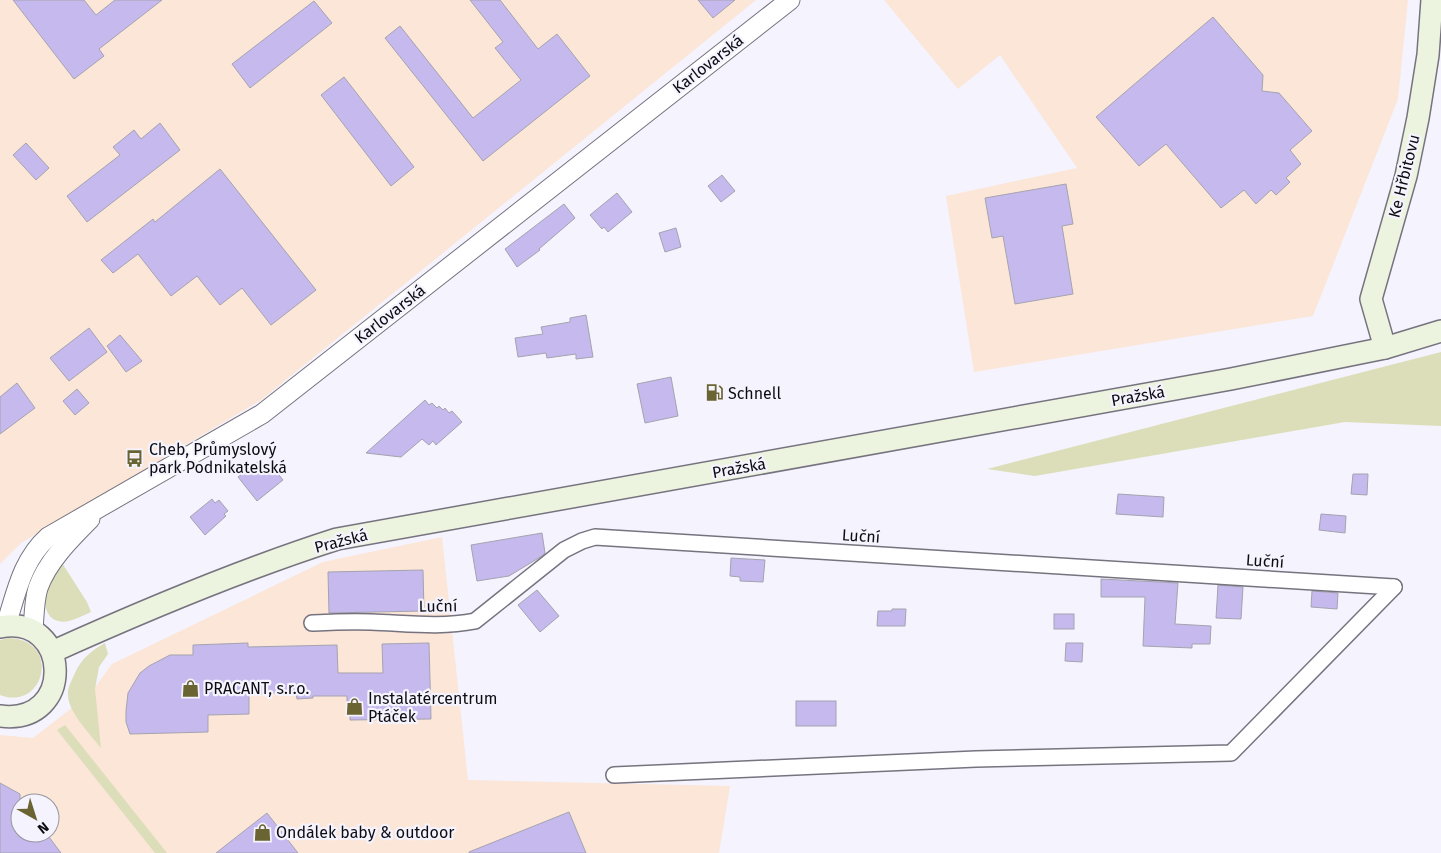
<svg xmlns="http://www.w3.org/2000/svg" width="1441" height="853" font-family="'Fira Sans',sans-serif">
  <rect width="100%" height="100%" fill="#f5f3fd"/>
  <!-- industrial -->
  <g fill="#fbe6d8" fill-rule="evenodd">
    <path d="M 0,0 L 756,0 L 261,400 L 21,543 L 0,564 Z"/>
    <path d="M 884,0 L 1408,0 L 1398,99 L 1313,316 L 974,372 L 946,196 L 1077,168 L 1000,55 L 958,89 Z"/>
    <path d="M 442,537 L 468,780 L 730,786 L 719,853 L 0,853 L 0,735 L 33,738 L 90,694 L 112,664 L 323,562 ZM 20,803 L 50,803 L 50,833 L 20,833 Z"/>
  </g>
  <!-- green -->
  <g fill="#dcdeb9">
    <path d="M 1441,352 L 1441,426 L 1345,422 L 1035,476 L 987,469 Z"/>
    <path d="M 62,563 L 87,602 L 91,612 C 84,615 76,619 69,621 C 44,626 41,600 49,583 C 52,576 57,569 62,563 Z"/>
    <path d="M 8,638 C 62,639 45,712 0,695 L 0,640 Z"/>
    <path d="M 105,643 L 108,654 L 99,667 L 95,689 L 101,748 C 91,735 68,712 68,695 C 67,688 72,680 75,673 C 81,659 92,650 105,643 Z"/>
    <path d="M 65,725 L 167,853 L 155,853 L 57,730 Z"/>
  </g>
  <!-- building -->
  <g fill="#c5b9ee" stroke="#a5a3af">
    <path d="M 13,0 L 84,0 L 96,15 L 115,0 L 162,0 L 99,49 L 104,56 L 74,79 Z"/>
    <path d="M 470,0 L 500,0 L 538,49 L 557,34 L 590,76 L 483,161 L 385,38 L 400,26 L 473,118 L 521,80 L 495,48 L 503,42 Z"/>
    <path d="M 698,0 L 735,0 L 713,18 Z"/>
    <path d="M 314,1 L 332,23 L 250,88 L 232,64 Z"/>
    <path d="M 1213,17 L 1263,75 L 1262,91 L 1279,93 L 1312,131 L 1290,150 L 1301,164 L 1286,178 L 1290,182 L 1276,195 L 1271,190 L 1256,204 L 1244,190 L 1221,208 L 1166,144 L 1139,166 L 1096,117 Z"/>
    <path d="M 344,77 L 414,167 L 391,186 L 321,95 Z"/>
    <path d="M 160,123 L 180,150 L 87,222 L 67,196 L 120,155 L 113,147 L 134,130 L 141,139 Z"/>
    <path d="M 26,143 L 49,168 L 36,180 L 13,155 Z"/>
    <path d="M 220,169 L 316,290 L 271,325 L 242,288 L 220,305 L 197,276 L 171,296 L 138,254 L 113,273 L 101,260 L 153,219 L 155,222 Z"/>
    <path d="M 722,175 L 735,191 L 721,202 L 708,186 Z"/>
    <path d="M 1066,184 L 1073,224 L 1062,226 L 1073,294 L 1015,304 L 1003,236 L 992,238 L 985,198 Z"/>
    <path d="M 617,193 L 632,212 L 608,232 L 604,227 L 602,229 L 590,215 Z"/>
    <path d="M 564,204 L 575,218 L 539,249 L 540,250 L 517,267 L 505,249 Z"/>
    <path d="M 676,228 L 681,247 L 665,252 L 659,233 Z"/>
    <path d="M 586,315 L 593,357 L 576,359 L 576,354 L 547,358 L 546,353 L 518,357 L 515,338 L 543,334 L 541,327 L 570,322 L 570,318 Z"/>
    <path d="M 89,328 L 107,352 L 69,381 L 50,358 Z"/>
    <path d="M 120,335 L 142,361 L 126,372 L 107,346 Z"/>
    <path d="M 671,377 L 678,416 L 645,423 L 637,384 Z"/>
    <path d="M 17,383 L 35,408 L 0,434 L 0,397 Z"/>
    <path d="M 77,389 L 89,403 L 75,415 L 63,401 Z"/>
    <path d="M 425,400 L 429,405 L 432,403 L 437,408 L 439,406 L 443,410 L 445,408 L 449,413 L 452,411 L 462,422 L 436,445 L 433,441 L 429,445 L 422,439 L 401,457 L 366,453 Z"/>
    <path d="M 259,461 L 263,466 L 267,464 L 269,467 L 271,465 L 283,480 L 257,501 L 238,477 Z"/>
    <path d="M 1353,474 L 1368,474 L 1367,495 L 1351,494 Z"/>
    <path d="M 1118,494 L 1164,497 L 1163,517 L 1116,514 Z"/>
    <path d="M 212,499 L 215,503 L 219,500 L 228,511 L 224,514 L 226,516 L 205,535 L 190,517 Z"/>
    <path d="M 1321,514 L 1346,516 L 1345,533 L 1319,530 Z"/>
    <path d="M 542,533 L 545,553 L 542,556 L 509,576 L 477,581 L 471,545 Z"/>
    <path d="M 731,558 L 765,560 L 763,582 L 740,581 L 740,577 L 730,576 Z"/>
    <path d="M 423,570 L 424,611 L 329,613 L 328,572 Z"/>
    <path d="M 1101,579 L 1178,583 L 1175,624 L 1211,626 L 1210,644 L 1192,644 L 1192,648 L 1143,646 L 1145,597 L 1101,597 Z"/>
    <path d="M 1218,585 L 1243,587 L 1241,619 L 1216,618 Z"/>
    <path d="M 537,590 L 559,616 L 540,632 L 518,605 Z"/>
    <path d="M 1312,591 L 1338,593 L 1337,609 L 1311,607 Z"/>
    <path d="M 892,609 L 906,609 L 905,626 L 877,626 L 878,611 L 892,611 Z"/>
    <rect x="1054" y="614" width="20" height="15"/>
    <path d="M 248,643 L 248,647 L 337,645 L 338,673 L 383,673 L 382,644 L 429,643 L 431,719 L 350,720 L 350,715 L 347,715 L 347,696 L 313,696 L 313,698 L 297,699 L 296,692 L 249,694 L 249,714 L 208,715 L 208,732 L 130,734 L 126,722 L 126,711 L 128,693 L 140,673 L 149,666 L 170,655 L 193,655 L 193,645 Z"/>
    <path d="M 1066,643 L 1083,643 L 1082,662 L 1065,661 Z"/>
    <rect x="796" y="701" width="40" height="25"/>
    <path d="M 0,783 L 20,794 L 20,833 L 46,833 L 61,853 L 0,853 Z"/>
    <path d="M 569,812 L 586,853 L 469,853 L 469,852 Z"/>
    <path d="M 267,813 L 298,853 L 216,853 Z"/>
  </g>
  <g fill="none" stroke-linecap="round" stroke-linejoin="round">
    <defs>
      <g id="minor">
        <path d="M 312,623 C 332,622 351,621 371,622 C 405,623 440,628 475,621 L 564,550 L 582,541 L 595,537 L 1394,587"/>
        <path d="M 614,775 L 976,759 L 1231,753 L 1394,587"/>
      </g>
      <g id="tertiary">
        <path d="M 6,625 C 16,594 22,560 48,537 L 262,414 L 790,0"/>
        <path d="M 33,631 C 34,618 34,601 38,588 C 47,562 70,539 90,519"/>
      </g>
      <g id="secondary">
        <path d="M 1385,348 L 1371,299 L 1406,176 L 1418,118 L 1428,55 L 1432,0"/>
        <path d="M 0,627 C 71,613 76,726 0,716"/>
        <path d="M 52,652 C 145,610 240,570 337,539 L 1231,379 L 1385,348 L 1441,331"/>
      </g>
    </defs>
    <!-- minor casing -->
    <use href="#minor" stroke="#76737f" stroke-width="18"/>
    <!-- tertiary casing -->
    <use href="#tertiary" stroke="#76737f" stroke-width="21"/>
    <!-- secondary casing -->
    <use href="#secondary" stroke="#76737f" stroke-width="24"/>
    <!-- minor -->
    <use href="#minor" stroke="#fff" stroke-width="15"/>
    <!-- tertiary -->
    <use href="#tertiary" stroke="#fff" stroke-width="19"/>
    <!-- secondary -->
    <use href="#secondary" stroke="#ecf3df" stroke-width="21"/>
  </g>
  <!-- icons -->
  <defs>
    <symbol id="fuel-bare" viewBox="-9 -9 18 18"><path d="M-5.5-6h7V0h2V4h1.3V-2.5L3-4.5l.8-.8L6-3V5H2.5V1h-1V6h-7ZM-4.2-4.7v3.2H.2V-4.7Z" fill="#696431" stroke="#f5f3fd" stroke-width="2.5" paint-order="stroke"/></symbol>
    <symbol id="bus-bare" viewBox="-9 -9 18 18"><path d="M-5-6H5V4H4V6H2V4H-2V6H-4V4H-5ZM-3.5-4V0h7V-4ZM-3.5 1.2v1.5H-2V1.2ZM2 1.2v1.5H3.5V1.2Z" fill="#696431" stroke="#f5f3fd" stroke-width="2.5" paint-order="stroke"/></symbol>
    <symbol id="shop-bare" viewBox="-9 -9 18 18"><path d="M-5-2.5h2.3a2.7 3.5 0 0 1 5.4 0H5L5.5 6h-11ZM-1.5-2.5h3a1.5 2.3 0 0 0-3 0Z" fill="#696431" stroke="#f5f3fd" stroke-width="2.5" paint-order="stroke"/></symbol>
  </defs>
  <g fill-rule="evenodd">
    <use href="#fuel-bare" x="702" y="380" width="25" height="25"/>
    <use href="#bus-bare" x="122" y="446" width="25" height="25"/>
    <use href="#shop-bare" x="178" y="676" width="25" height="25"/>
    <use href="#shop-bare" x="342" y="694" width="25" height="25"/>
    <use href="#shop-bare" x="250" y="820" width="25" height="25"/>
  </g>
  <g text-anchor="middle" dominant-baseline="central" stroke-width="4.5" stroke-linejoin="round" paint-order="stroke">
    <!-- street labels -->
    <g font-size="16" fill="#0d0c11" stroke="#f5f3fd">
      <text transform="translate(708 64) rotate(-38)">Karlovarská</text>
      <text transform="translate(1404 176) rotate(-76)">Ke Hřbitovu</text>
      <text transform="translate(390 314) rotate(-38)">Karlovarská</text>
      <text transform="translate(1138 396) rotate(-10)">Pražská</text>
      <text transform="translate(739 468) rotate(-10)">Pražská</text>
      <text transform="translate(861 536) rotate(4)">Luční</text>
      <text transform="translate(341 541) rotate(-14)">Pražská</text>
      <text transform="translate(1265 561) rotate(4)">Luční</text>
      <text transform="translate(438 606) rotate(-1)">Luční</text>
    </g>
    <!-- poi labels -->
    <g font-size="16" fill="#0d0c11" stroke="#f5f3fd" text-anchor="start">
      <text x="728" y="393">Schnell</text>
      <text x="149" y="449">Cheb, Průmyslový<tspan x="149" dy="18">park Podnikatelská</tspan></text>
      <text x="204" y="688">PRACANT, s.r.o.</text>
      <text x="368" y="698">Instalatércentrum<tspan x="368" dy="18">Ptáček</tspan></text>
      <text x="276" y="832">Ondálek baby &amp; outdoor</text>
    </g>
  </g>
  <!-- north arrow -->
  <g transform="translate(35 818) rotate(141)"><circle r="24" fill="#f5f3fd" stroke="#98979f"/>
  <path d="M0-4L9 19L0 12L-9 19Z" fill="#696431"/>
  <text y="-8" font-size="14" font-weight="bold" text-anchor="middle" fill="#0d0c11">N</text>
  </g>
</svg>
